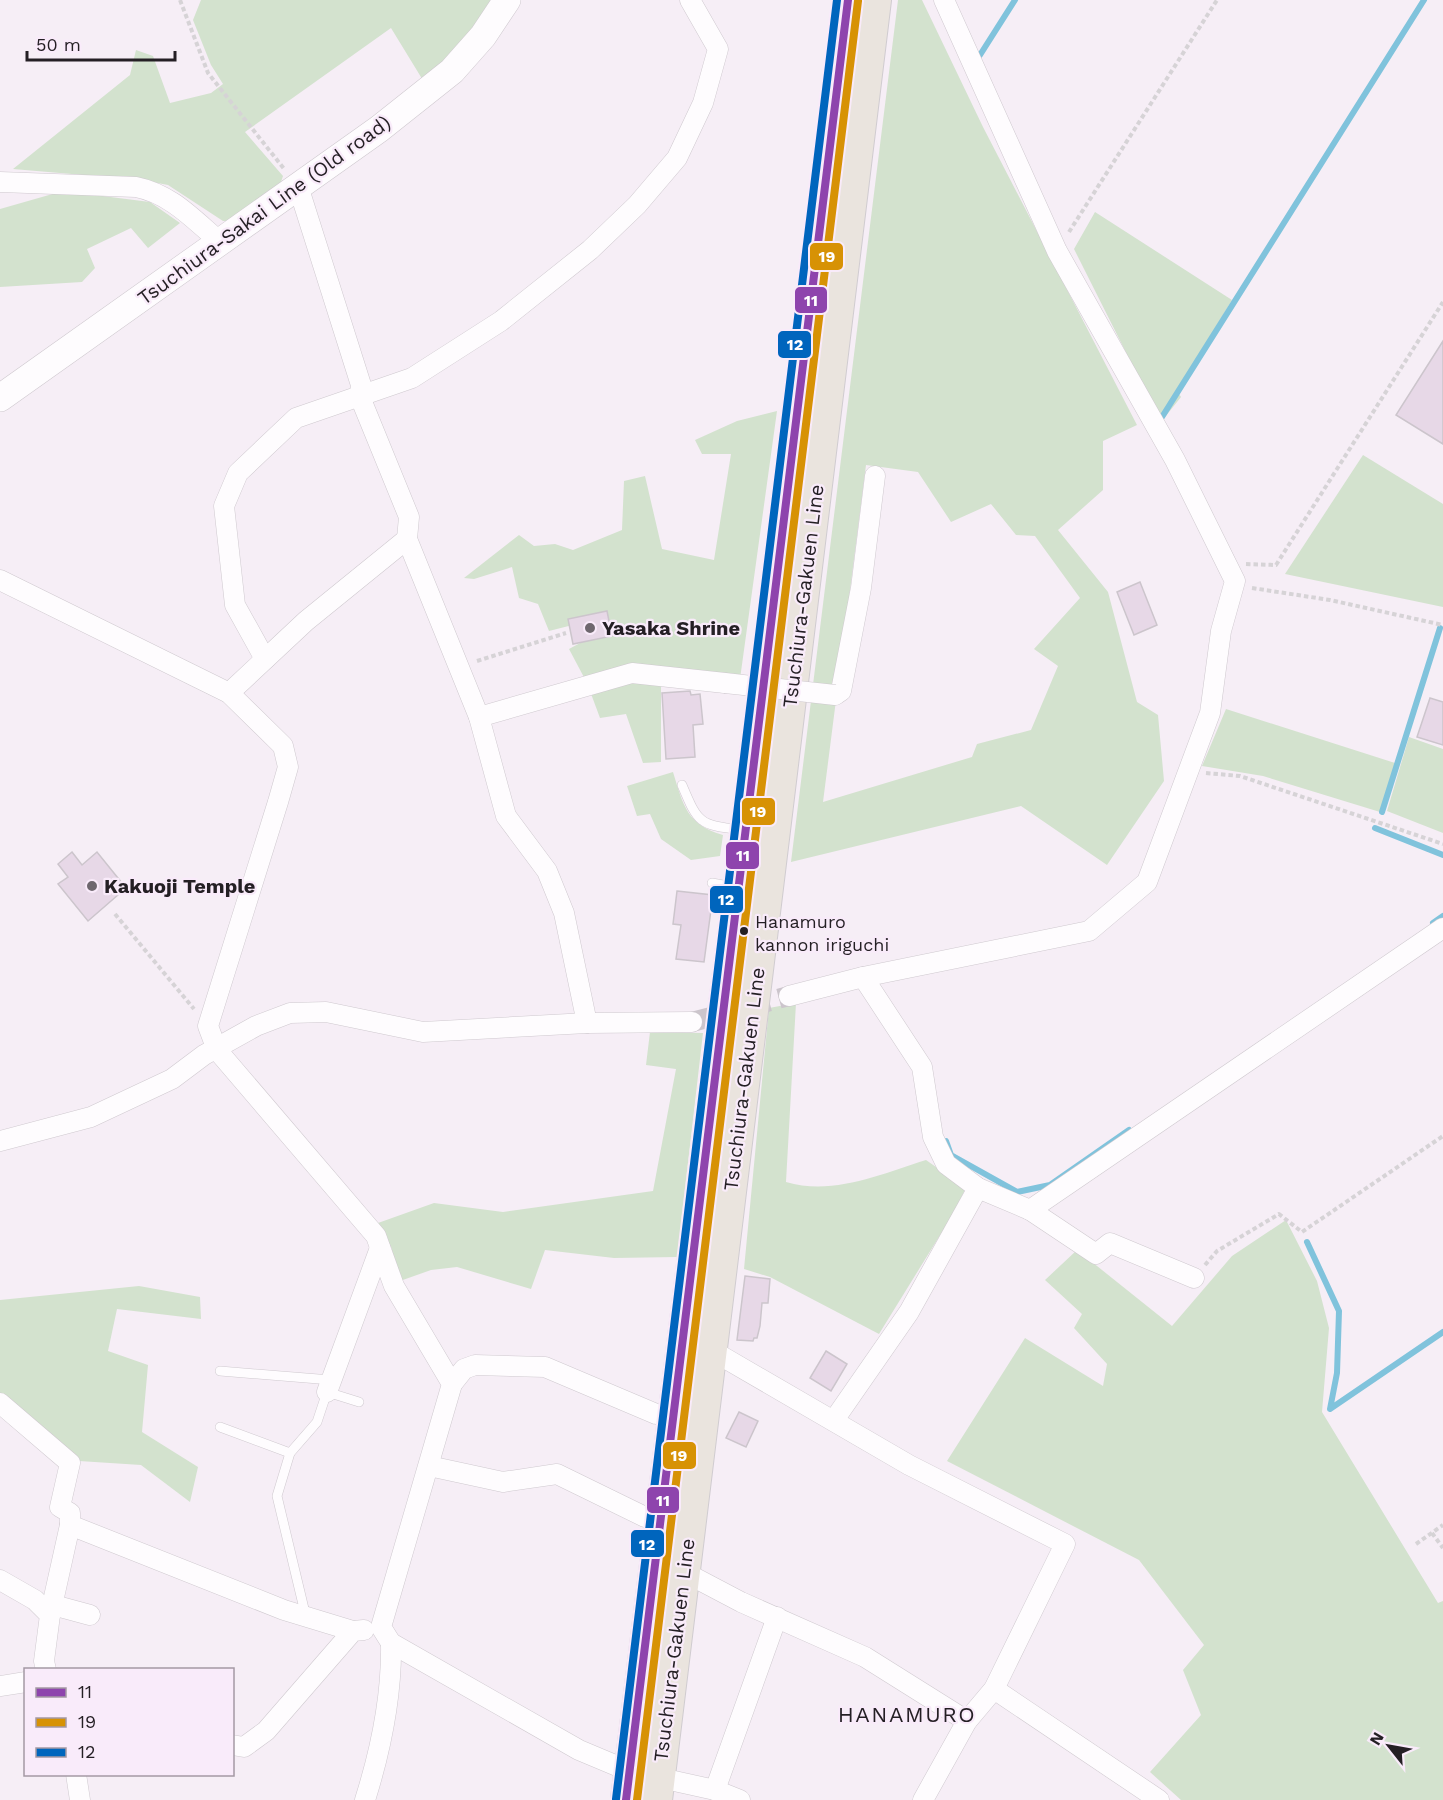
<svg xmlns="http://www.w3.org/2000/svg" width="1443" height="1800" font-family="'Work Sans',sans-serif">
  <rect width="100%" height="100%" fill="#f6eef6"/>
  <!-- green -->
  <g fill="#d3e2ce" fill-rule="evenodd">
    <path d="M 201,0 L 494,0 L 474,34 L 424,82 L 391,28 L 245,132 L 283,176 L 280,185 L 230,221 L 223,221 L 168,185 L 142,180 L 13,169 L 130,75 L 136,50 L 153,56 L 170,103 L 211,93 L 223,84 L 211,65 L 193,20 Z"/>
    <path d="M 898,0 L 922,0 L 983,127 L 1137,425 L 1103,441 L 1103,490 L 1058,530 L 1108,592 L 1137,702 L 1158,715 L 1164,781 L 1107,865 L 1021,806 L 791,862 ZM 866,465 L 918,472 L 951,522 L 991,504 L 1016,535 L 1035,536 L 1080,598 L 1034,649 L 1058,666 L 1031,730 L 977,744 L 972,757 L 823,802 Z"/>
    <path d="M 63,191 L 150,202 L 180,223 L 148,248 L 131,228 L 87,249 L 95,268 L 82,282 L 0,287 L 0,209 Z"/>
    <path d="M 1095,212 L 1232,300 L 1177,391 L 1181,397 L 1161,422 L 1074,249 Z"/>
    <path d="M 777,411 L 740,679 L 661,672 L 661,762 L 643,763 L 626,714 L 600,718 L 587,683 L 569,649 L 606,629 L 604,617 L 549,631 L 538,604 L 519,598 L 512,567 L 474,579 L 464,578 L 519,535 L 534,546 L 555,544 L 573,550 L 622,530 L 624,481 L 645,476 L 662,549 L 714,560 L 731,454 L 702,454 L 695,440 L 737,421 Z"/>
    <path d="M 1363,455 L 1443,504 L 1443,607 L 1285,574 Z"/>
    <path d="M 1226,709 L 1395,763 L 1380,812 L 1263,776 L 1202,766 Z"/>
    <path d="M 1409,737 L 1443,749 L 1443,833 L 1387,811 Z"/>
    <path d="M 673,772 C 683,805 687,825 723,835 L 720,856 L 691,860 L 661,839 L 650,814 L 637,816 L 627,786 Z"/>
    <path d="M 796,1003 L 786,1182 C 833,1196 881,1174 926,1160 L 966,1188 L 950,1219 L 879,1334 L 770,1277 L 744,1269 L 769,1008 Z"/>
    <path d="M 650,1032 L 703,1033 L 677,1257 L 614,1258 L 545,1250 L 531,1289 L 457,1267 L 431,1270 L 400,1281 L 392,1268 L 392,1249 L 378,1223 L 434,1203 L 503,1212 L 653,1191 L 676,1069 L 646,1065 Z"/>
    <path d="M 1286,1220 L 1317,1281 L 1329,1328 L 1322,1412 L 1438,1603 L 1443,1601 L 1443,1800 L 1181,1800 L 1150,1772 L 1201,1715 L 1183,1670 L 1204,1645 L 1139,1560 L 947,1461 L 1025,1338 L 1103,1386 L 1107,1364 L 1074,1328 L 1082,1314 L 1045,1280 L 1077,1250 L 1172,1326 L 1232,1256 Z"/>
    <path d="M 139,1286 L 200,1297 L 201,1319 L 117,1309 L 108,1351 L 148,1365 L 142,1432 L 198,1467 L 190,1502 L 141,1465 L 79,1461 L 0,1395 L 0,1300 Z"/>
  </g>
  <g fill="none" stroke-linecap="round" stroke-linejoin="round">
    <!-- stream -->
    <g stroke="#80c3dc" stroke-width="6">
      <path d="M 980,55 L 1015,0"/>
      <path d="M 1162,417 L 1424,0"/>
      <path d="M 1382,812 L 1440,628"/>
      <path d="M 1375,828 L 1443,855"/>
      <path d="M 1433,923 L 1443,916"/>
      <path d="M 946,1141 L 951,1155 L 1017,1192 L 1050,1185 L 1129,1130"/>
      <path d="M 1307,1242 L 1339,1311 L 1337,1373 L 1330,1409 L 1443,1332"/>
    </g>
  </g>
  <!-- building -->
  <g fill="#e7d8e7" stroke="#ccc5cc" stroke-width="1.5">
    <path d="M 1443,341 L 1443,444 L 1396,415 Z"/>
    <path d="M 1140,582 L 1157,625 L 1134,635 L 1117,592 Z"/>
    <path d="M 607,611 L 612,636 L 573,644 L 568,619 Z"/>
    <path d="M 690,691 L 691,695 L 700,694 L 703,724 L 693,725 L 695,757 L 666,759 L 662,693 Z"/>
    <path d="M 1430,698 L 1443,702 L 1443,745 L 1417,737 Z"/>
    <path d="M 72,852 L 82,865 L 97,852 L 126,888 L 88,921 L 58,884 L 68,877 L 58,864 Z"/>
    <path d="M 677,891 L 713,895 L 704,962 L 676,959 L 681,925 L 673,924 Z"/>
    <path d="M 745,1276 L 770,1279 L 768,1303 L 762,1303 L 760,1326 L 757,1338 L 754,1338 L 753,1341 L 737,1340 Z"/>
    <path d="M 826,1351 L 847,1364 L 831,1391 L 810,1378 Z"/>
    <path d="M 739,1412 L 758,1421 L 746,1447 L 726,1438 Z"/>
  </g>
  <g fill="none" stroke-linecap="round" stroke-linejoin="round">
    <!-- street-tunnel -->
    <path stroke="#ccc5cc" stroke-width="20" stroke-dasharray="20 10" stroke-linecap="butt" d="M 692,1022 L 789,996"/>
    <defs>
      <g id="lane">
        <path d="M 682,785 C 698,823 699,825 741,830"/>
        <path d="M 712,883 L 734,887"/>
        <path d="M 220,1371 L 331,1380"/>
        <path d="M 220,1427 L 290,1453"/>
        <path d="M 306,1617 L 277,1496 L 290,1453 L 317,1422 L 327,1392 L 359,1402"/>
      </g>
      <g id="street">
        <path d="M 0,182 L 136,187 C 171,194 193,219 220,242"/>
        <path d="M 298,186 L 361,385 L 360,397 L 409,517 L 407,539 L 479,717 L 506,816 L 547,871 L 564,913 L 587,1023"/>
        <path d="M 0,580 L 229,693 L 283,746 L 288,767 L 278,802 L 208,1026 L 217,1050 L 376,1236 L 394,1286 L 452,1384 L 381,1627 L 391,1643"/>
        <path d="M 265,659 L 235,605 L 224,506 L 238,473 L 296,418 L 412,378 L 501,321 L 590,250 L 637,205 L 677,158 L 703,103 L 718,49 L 690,0"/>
        <path d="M 229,693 L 306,621 L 407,539"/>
        <path d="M 835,695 L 841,691 L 861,588 L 875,476"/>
        <path d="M 479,717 L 632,673 L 725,683"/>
        <path d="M 863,977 L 922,1067 L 933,1137 L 946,1164 L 978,1188 L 1030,1210 L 1096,1254 L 1110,1243 L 1194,1278"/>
        <path d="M 789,996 L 863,977 L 1089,931 L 1147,882 L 1210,713 L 1221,631 L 1235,581 L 1175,460 L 1057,251 L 944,0"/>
        <path d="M 0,1141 L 91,1117 L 172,1079 L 204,1055 L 256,1026 L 290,1013 L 326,1012 L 423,1032 L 587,1023 L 692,1022"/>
        <path d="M 1030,1210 L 1443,928"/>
        <path d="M 711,1350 L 909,1465 L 1065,1544 L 994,1689 L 967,1721 L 923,1800"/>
        <path d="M 452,1384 L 464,1369 L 475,1365 L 545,1367 L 656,1414 L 674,1417"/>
        <path d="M 327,1392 L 380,1248"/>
        <path d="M 0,1403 L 70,1463 L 60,1507 L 70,1513 L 70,1525 L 50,1615"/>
        <path d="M 834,1420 L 909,1312 L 978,1188"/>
        <path d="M 429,1466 L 503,1482 L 557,1474 L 645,1517 L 660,1519"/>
        <path d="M 70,1525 L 284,1610 L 353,1631"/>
        <path d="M 684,1572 L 741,1602 L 865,1657 L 967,1721"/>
        <path d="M 0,1580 L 35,1600 L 50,1615 L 44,1661 L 46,1670"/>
        <path d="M 53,1605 L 90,1615"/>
        <path d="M 0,1686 L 26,1682"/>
        <path d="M 994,1689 L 1159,1800"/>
        <path d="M 232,1745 L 244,1747 L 266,1731 L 353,1631 L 364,1630"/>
        <path d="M 76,1774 L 80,1800"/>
        <path d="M 715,1790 L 777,1617"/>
        <path d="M 365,1800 C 381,1749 392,1697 391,1643 L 579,1750 L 629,1771 L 715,1790 L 740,1800"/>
      </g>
      <path id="secondary" d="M 0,398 L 379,129 L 452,71 L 483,36 L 507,0"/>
      <g id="primary">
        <path d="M 626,1800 L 848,0"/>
        <path d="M 657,1800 L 876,0"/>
      </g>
    </defs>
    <!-- lane casing -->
    <use href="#lane" stroke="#cfc9cf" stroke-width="10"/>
    <!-- street casing -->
    <use href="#street" stroke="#cfc9cf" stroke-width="21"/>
    <!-- secondary casing -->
    <use href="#secondary" stroke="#cfc9cf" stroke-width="28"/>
    <!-- primary casing -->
    <use href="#primary" stroke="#d0ccd0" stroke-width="32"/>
    <!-- path -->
    <g stroke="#d6d3d6" stroke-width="4" stroke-dasharray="4.5 3" stroke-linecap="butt">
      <path d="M 180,0 L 208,73 L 285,170"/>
      <path d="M 1069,232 L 1217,0"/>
      <path d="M 1246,564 L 1276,565 L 1443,302"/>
      <path d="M 1252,588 L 1330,600 L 1443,625"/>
      <path d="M 477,661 L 566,633"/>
      <path d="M 1206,773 L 1240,776 L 1443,844"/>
      <path d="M 115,914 L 194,1009"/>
      <path d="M 1205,1265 L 1217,1251 L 1279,1214 L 1302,1232 L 1443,1136"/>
      <path d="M 1432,1533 L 1443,1548"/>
      <path d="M 1416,1544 L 1443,1525"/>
    </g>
    <!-- lane -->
    <use href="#lane" stroke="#fefcfe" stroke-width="9"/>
    <!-- street -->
    <use href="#street" stroke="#fefcfe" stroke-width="20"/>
    <!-- secondary -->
    <use href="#secondary" stroke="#fefcfe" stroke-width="27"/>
    <!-- primary -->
    <use href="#primary" stroke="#eae4de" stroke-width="30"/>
    <defs>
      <path id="street-bridge" d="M 725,683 L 835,695"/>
    </defs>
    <!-- street-bridge casing -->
    <use href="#street-bridge" stroke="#cfc9cf" stroke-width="21" stroke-linecap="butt"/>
    <!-- street-bridge -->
    <use href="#street-bridge" stroke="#fefcfe" stroke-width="20"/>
    <defs>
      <path id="bus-1" d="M 626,1800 L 848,0"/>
      <path id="bus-2" d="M 637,1800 L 858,1"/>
      <path id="bus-3" d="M 616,1799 L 837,0"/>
    </defs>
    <!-- bus-1 casing -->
    <use href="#bus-1" stroke="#f9ebfa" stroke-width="12"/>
    <!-- bus-2 casing -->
    <use href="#bus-2" stroke="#f9ebfa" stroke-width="12"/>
    <!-- bus-3 casing -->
    <use href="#bus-3" stroke="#f9ebfa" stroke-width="12"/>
    <!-- bus-1 -->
    <use href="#bus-1" stroke="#8e44ad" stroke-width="8"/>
    <!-- bus-2 -->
    <use href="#bus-2" stroke="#d79205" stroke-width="8"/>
    <!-- bus-3 -->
    <use href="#bus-3" stroke="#0065bd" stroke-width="8"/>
  </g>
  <!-- markers -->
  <g fill="#6e676e" stroke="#f9ebfa" stroke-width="2">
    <circle cx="590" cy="628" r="6"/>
    <circle cx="92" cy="886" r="6"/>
  </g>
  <circle fill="#241f24" stroke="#f9ebfa" stroke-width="2" cx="744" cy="931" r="5"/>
  <g text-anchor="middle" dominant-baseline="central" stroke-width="4.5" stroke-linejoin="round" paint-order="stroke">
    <!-- bus labels -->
    <g font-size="18" fill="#241f24" stroke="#f9ebfa" text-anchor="start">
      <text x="755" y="921">Hanamuro<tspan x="755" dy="23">kannon iriguchi</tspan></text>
    </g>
    <!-- street labels -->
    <g font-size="20" fill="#241f24" stroke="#f9ebfa">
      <text transform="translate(264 210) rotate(-36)">Tsuchiura-Sakai Line (Old road)</text>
      <text transform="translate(803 596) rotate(-83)">Tsuchiura-Gakuen Line</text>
      <text transform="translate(744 1079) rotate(-83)">Tsuchiura-Gakuen Line</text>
      <text transform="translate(674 1650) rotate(-83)">Tsuchiura-Gakuen Line</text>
    </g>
    <!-- poi labels -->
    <g font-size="20" font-weight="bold" fill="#241f24" stroke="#f9ebfa" text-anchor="start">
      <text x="602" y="628">Yasaka Shrine</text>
      <text x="104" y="886">Kakuoji Temple</text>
    </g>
    <!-- quarter labels -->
    <g font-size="22" letter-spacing="1.5" fill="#241f24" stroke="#f9ebfa">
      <text x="907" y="1714">HANAMURO</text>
    </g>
  </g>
  <g stroke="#f9ebfa" stroke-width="2">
    <rect x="809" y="242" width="35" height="29" rx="6" fill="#d79205"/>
    <rect x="794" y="286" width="34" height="28" rx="6" fill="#8e44ad"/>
    <rect x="777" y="330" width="35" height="29" rx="6" fill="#0065bd"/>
    <rect x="741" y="797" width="35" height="29" rx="6" fill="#d79205"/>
    <rect x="725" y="841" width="35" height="29" rx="6" fill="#8e44ad"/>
    <rect x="709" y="885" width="35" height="29" rx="6" fill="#0065bd"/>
    <rect x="662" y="1441" width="35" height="29" rx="6" fill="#d79205"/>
    <rect x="646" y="1486" width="34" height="28" rx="6" fill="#8e44ad"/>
    <rect x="630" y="1529" width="35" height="29" rx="6" fill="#0065bd"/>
  </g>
  <g font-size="16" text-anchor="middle" font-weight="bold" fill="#fff">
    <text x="827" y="262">19</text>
    <text x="811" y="306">11</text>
    <text x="795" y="350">12</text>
    <text x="758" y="817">19</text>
    <text x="743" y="861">11</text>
    <text x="726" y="905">12</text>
    <text x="679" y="1461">19</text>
    <text x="663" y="1506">11</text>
    <text x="647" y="1550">12</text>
  </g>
  <!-- legend -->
  <rect x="24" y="1668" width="210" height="108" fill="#f9ebfa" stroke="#a499a4" stroke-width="1.5"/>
  <rect x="36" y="1688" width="30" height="9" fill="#8e44ad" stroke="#a499a4" stroke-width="1.5"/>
  <text x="78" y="1698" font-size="18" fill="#241f24">11</text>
  <rect x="36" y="1718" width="30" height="9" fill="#d79205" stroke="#a499a4" stroke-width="1.5"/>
  <text x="78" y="1728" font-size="18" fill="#241f24">19</text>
  <rect x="36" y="1748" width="30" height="9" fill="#0065bd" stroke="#a499a4" stroke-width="1.5"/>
  <text x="78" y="1758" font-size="18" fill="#241f24">12</text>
  <!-- north arrow -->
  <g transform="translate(1389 1746) rotate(301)" stroke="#f9ebfa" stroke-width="4.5" paint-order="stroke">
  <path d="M0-4.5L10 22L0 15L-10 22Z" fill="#241f24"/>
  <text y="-9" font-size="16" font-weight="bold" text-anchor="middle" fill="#241f24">N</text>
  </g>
  <!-- scale -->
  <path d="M27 51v9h148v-9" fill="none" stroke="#241f24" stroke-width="3"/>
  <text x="36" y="51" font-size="18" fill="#241f24" stroke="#f9ebfa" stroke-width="4.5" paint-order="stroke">50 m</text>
</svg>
